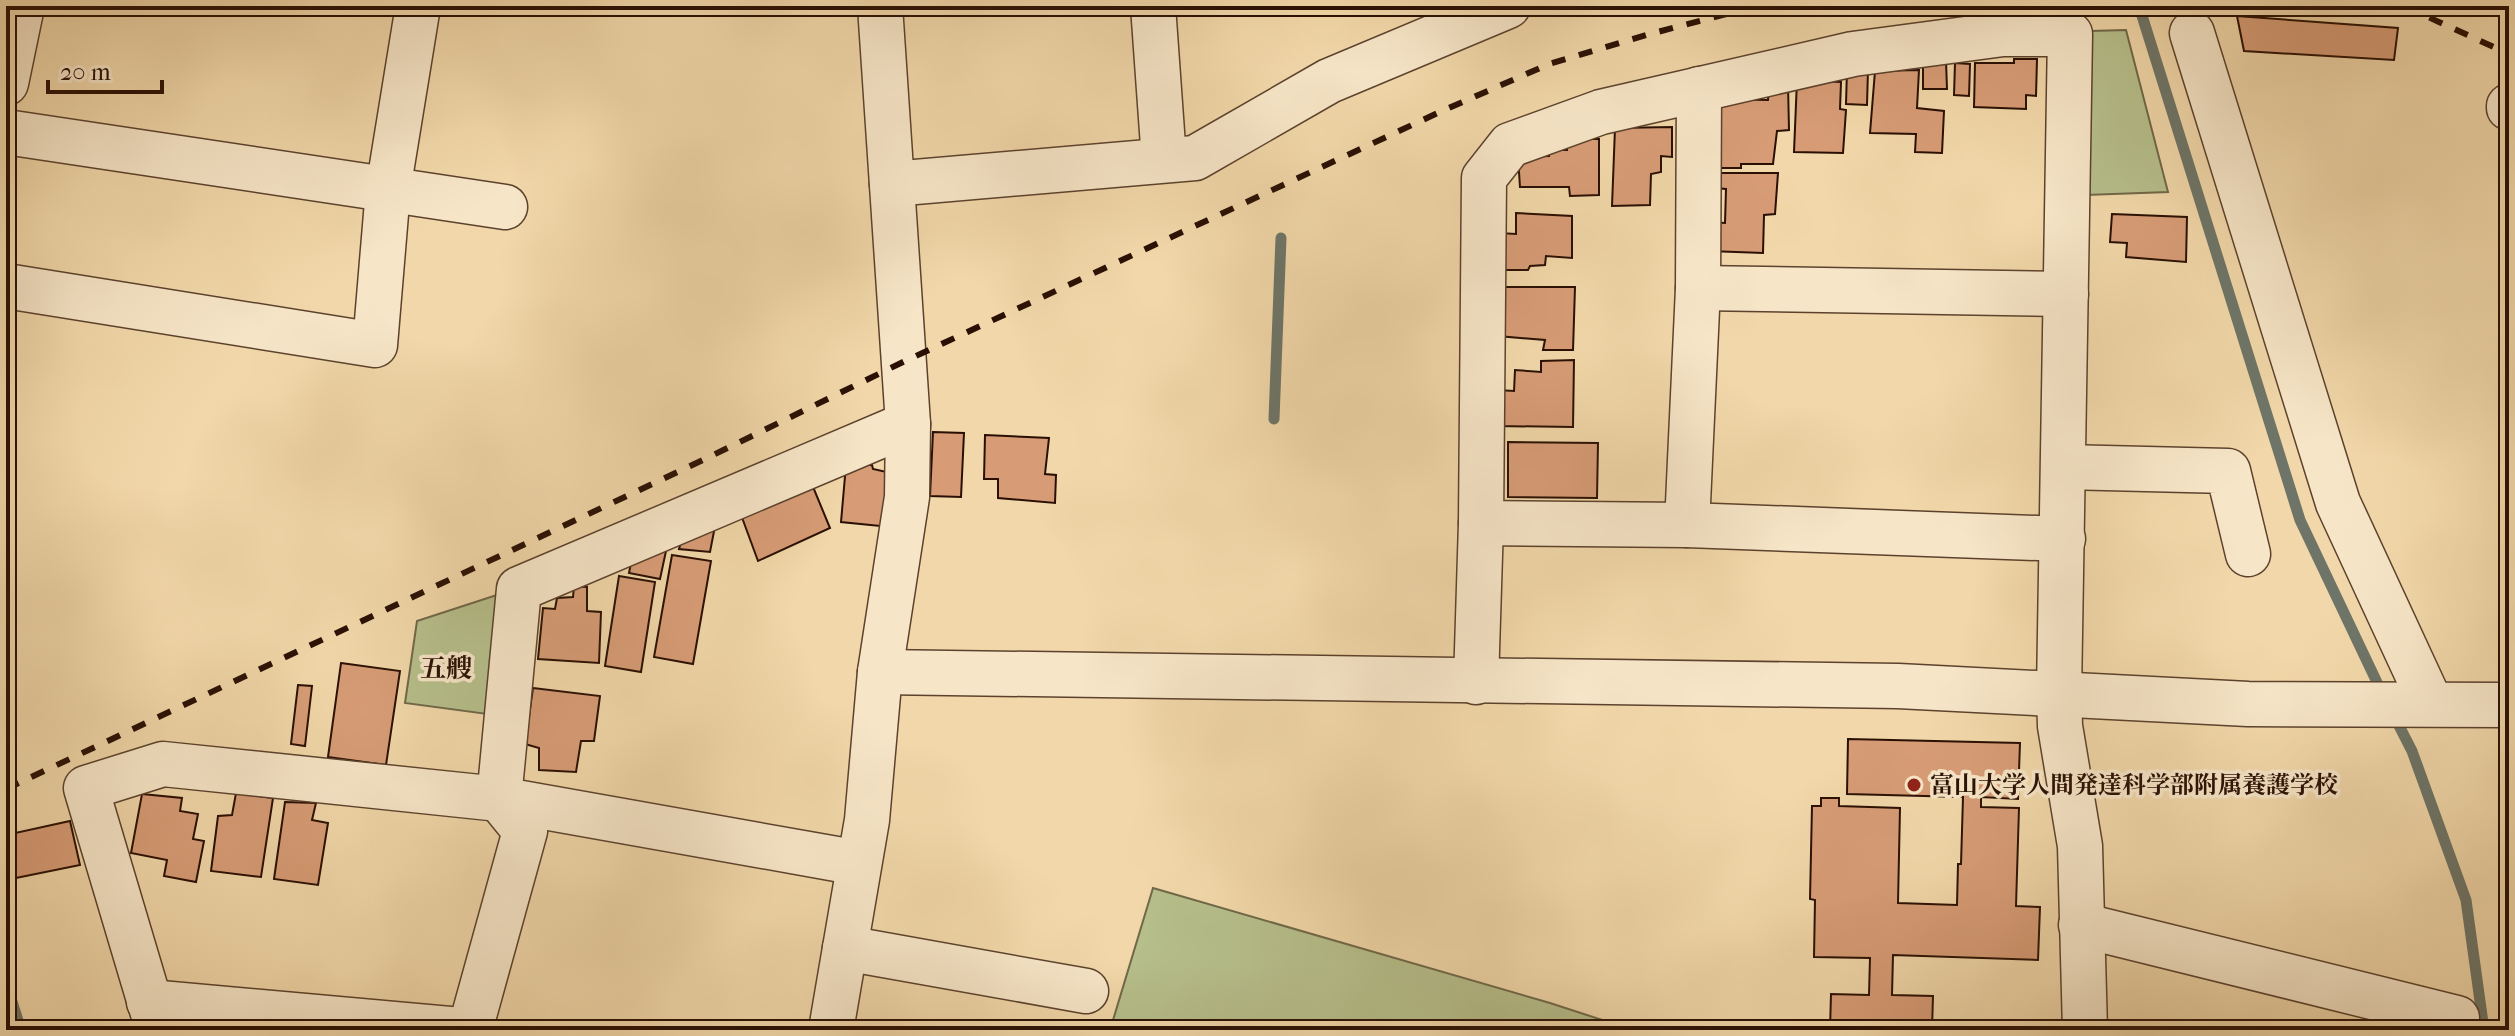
<svg xmlns="http://www.w3.org/2000/svg" width="2515" height="1036" font-family="'IM FELL French Canon','Noto Serif JP',serif">
  <rect width="100%" height="100%" fill="#f1d7a9"/>
  <filter id="stains"><feTurbulence type="fractalNoise" baseFrequency=".0025" numOctaves="4"/><feColorMatrix values="0 0 0 0 .2 0 0 0 0 .09 0 0 0 0 .02 0 0 0 .5 -.17"/></filter>
  <radialGradient id="worn" r=".72"><stop offset=".6" stop-color="#630" stop-opacity="0"/><stop offset="1" stop-color="#630" stop-opacity=".3"/></radialGradient>
  <!-- green -->
  <g fill="#b6bf8b" stroke="#706848" stroke-width="2">
    <path d="M 2126,30 L 2168,192 L 2086,195 L 2090,31 Z"/>
    <path d="M 503,593 L 487,714 L 405,703 L 417,621 Z"/>
    <path d="M 1153,888 L 1550,1003 L 1633,1030 L 1110,1030 Z"/>
  </g>
  <g fill="none" stroke-linecap="round" stroke-linejoin="round">
    <!-- stream -->
    <g stroke="#6e7568" stroke-width="11">
      <path d="M 2139,6 L 2300,520 L 2383,695"/>
      <path d="M 1274,419 L 1281,238"/>
      <path d="M 2393,714 L 2412,751 L 2466,900 L 2484,1030"/>
      <path d="M 6,983 L 21,1030"/>
    </g>
  </g>
  <!-- building -->
  <g fill="#d79c76" stroke="#2a1004" stroke-width="2">
    <path d="M 2237,16 L 2398,28 L 2394,60 L 2244,51 Z"/>
    <path d="M 2014,59 L 2037,59 L 2036,96 L 2026,95 L 2026,109 L 1974,107 L 1975,63 L 2014,63 Z"/>
    <path d="M 1923,61 L 1946,61 L 1947,89 L 1923,89 Z"/>
    <path d="M 1955,63 L 1970,64 L 1969,96 L 1954,95 Z"/>
    <path d="M 1847,69 L 1868,69 L 1867,105 L 1846,104 Z"/>
    <path d="M 1919,70 L 1917,108 L 1944,111 L 1942,153 L 1915,152 L 1916,134 L 1870,133 L 1875,71 Z"/>
    <path d="M 1797,80 L 1841,82 L 1840,109 L 1846,110 L 1843,153 L 1794,152 Z"/>
    <path d="M 1769,84 L 1788,84 L 1789,130 L 1777,131 L 1773,164 L 1741,164 L 1741,168 L 1713,168 L 1715,99 L 1768,100 Z"/>
    <path d="M 1672,127 L 1672,157 L 1661,156 L 1661,172 L 1651,174 L 1650,205 L 1612,206 L 1615,128 Z"/>
    <path d="M 1567,139 L 1599,139 L 1599,195 L 1570,196 L 1569,187 L 1520,187 L 1518,157 L 1549,156 L 1549,150 L 1567,150 Z"/>
    <path d="M 1715,173 L 1778,173 L 1775,214 L 1764,215 L 1763,253 L 1709,251 L 1710,222 L 1725,223 L 1726,189 L 1714,188 Z"/>
    <path d="M 1516,213 L 1572,216 L 1572,258 L 1546,256 L 1545,265 L 1530,266 L 1528,270 L 1498,270 L 1499,233 L 1516,234 Z"/>
    <path d="M 2112,214 L 2187,217 L 2186,262 L 2126,257 L 2127,243 L 2110,242 Z"/>
    <path d="M 1501,287 L 1575,287 L 1573,350 L 1543,350 L 1545,340 L 1498,336 Z"/>
    <path d="M 1574,360 L 1573,427 L 1497,426 L 1498,390 L 1514,391 L 1515,370 L 1541,372 L 1541,361 Z"/>
    <path d="M 933,432 L 964,433 L 961,497 L 930,496 Z"/>
    <path d="M 985,435 L 1049,438 L 1045,474 L 1056,475 L 1055,503 L 998,498 L 998,479 L 984,479 Z"/>
    <path d="M 1508,442 L 1598,443 L 1597,498 L 1508,497 Z"/>
    <path d="M 846,465 L 872,465 L 873,469 L 891,473 L 890,527 L 841,522 Z"/>
    <path d="M 811,482 L 830,528 L 758,561 L 740,512 Z"/>
    <path d="M 716,521 L 710,552 L 679,549 L 684,532 Z"/>
    <path d="M 647,549 L 666,551 L 660,579 L 629,573 L 632,558 L 645,559 Z"/>
    <path d="M 672,555 L 711,561 L 693,664 L 654,657 Z"/>
    <path d="M 619,576 L 655,582 L 641,672 L 605,666 Z"/>
    <path d="M 574,586 L 587,587 L 587,611 L 601,612 L 599,663 L 538,659 L 543,608 L 555,609 L 557,598 L 573,597 Z"/>
    <path d="M 341,663 L 400,671 L 386,765 L 328,757 Z"/>
    <path d="M 298,685 L 312,686 L 305,746 L 291,744 Z"/>
    <path d="M 533,688 L 600,696 L 594,741 L 581,741 L 576,772 L 539,770 L 539,748 L 525,744 Z"/>
    <path d="M 1848,739 L 2020,743 L 2018,799 L 1981,797 L 1981,807 L 2019,808 L 2016,906 L 2040,907 L 2038,960 L 1893,955 L 1892,995 L 1933,996 L 1932,1030 L 1830,1030 L 1831,994 L 1869,995 L 1870,958 L 1814,957 L 1815,900 L 1810,899 L 1812,806 L 1821,806 L 1821,798 L 1839,798 L 1839,806 L 1900,808 L 1898,903 L 1957,905 L 1958,864 L 1961,864 L 1963,797 L 1847,794 Z"/>
    <path d="M 236,793 L 273,798 L 261,877 L 211,871 L 218,816 L 232,815 Z"/>
    <path d="M 142,794 L 182,798 L 180,811 L 198,814 L 193,839 L 204,841 L 196,882 L 164,876 L 167,860 L 131,853 Z"/>
    <path d="M 285,802 L 316,803 L 312,820 L 328,823 L 318,885 L 274,879 Z"/>
    <path d="M 70,821 L 80,865 L 6,880 L 6,835 Z"/>
  </g>
  <g fill="none" stroke-linecap="round" stroke-linejoin="round">
    <defs>
      <g id="minor">
        <path d="M 1153,6 L 1164,160"/>
        <path d="M 2192,33 L 2338,503 L 2431,704"/>
        <path d="M 6,83 L 22,6"/>
        <path d="M 2509,106 L 2509,108"/>
        <path d="M 6,132 L 505,207"/>
        <path d="M 892,184 L 1195,158 L 1329,81 L 1508,6"/>
        <path d="M 6,286 L 375,345 L 388,190 L 418,6"/>
        <path d="M 1698,288 L 2066,294"/>
        <path d="M 2064,467 L 2228,471 L 2248,554"/>
        <path d="M 1481,523 L 1687,525 L 2063,539"/>
        <path d="M 1687,525 L 1698,288 L 1699,89"/>
        <path d="M 880,672 L 1898,686 L 2248,704 L 2509,705"/>
        <path d="M 1476,682 L 1481,523 L 1484,178 L 1510,145 L 1601,112 L 1853,54 L 2003,34 L 2070,34 L 2059,693 L 2060,726 L 2080,846 L 2085,1030"/>
        <path d="M 859,863 L 499,799 L 519,589 L 908,424"/>
        <path d="M 2081,925 L 2457,1018"/>
        <path d="M 845,948 L 1086,991"/>
        <path d="M 149,1002 L 461,1030"/>
        <path d="M 158,1030 L 86,788 L 163,764 L 499,799 L 525,831 L 470,1030"/>
        <path d="M 831,1030 L 867,820 L 880,672 L 907,497 L 908,424 L 880,6"/>
      </g>
    </defs>
    <!-- minor casing -->
    <use href="#minor" stroke="#5c422d" stroke-width="47"/>
    <!-- minor -->
    <use href="#minor" stroke="#f6e5c7" stroke-width="44"/>
    <!-- rail -->
    <g stroke="#2a1004" stroke-width="6" stroke-dasharray="14 14" stroke-linecap="butt">
      <path d="M 2404,6 L 2509,54"/>
      <path d="M 2489,6 L 2509,15"/>
      <path d="M 6,789 L 703,460 L 903,362 L 1442,111 L 1549,64 L 1646,35 L 1757,6"/>
    </g>
  </g>
  <!-- markers -->
  <circle fill="#8f2418" stroke="#f6e5c7" stroke-width="3" cx="1914" cy="785" r="8"/>
  <g text-anchor="middle" dominant-baseline="central" stroke-width="7" stroke-linejoin="round" paint-order="stroke">
    <!-- poi labels -->
    <g font-size="24" font-weight="bold" fill="#2a1004" stroke="#f6e5c7" text-anchor="start">
      <text x="1930" y="785">富山大学人間発達科学部附属養護学校</text>
    </g>
    <!-- neighbourhood labels -->
    <g font-size="26" font-weight="bold" fill="#2a1004" stroke="#f6e5c7">
      <text x="446" y="668">五艘</text>
    </g>
  </g>
  <!-- margin -->
  <rect width="2515" height="1036" fill="none" stroke="#f1d7a9" stroke-width="32"/>
  <rect x="8" y="8" width="2499" height="1020" fill="none" stroke="#2a1004" stroke-width="4"/>
  <rect x="16" y="16" width="2483" height="1004" fill="none" stroke="#2a1004" stroke-width="2"/>
  <!-- scale -->
  <path d="M48 80v12h114v-12" fill="none" stroke="#2a1004" stroke-width="4"/>
  <text x="60" y="80" font-size="24" fill="#2a1004" stroke="#f6e5c7" stroke-width="6" paint-order="stroke">20 m</text>
  <rect width="100%" height="100%" filter="url(#stains)"/>
  <rect width="100%" height="100%" fill="url(#worn)"/>
</svg>
